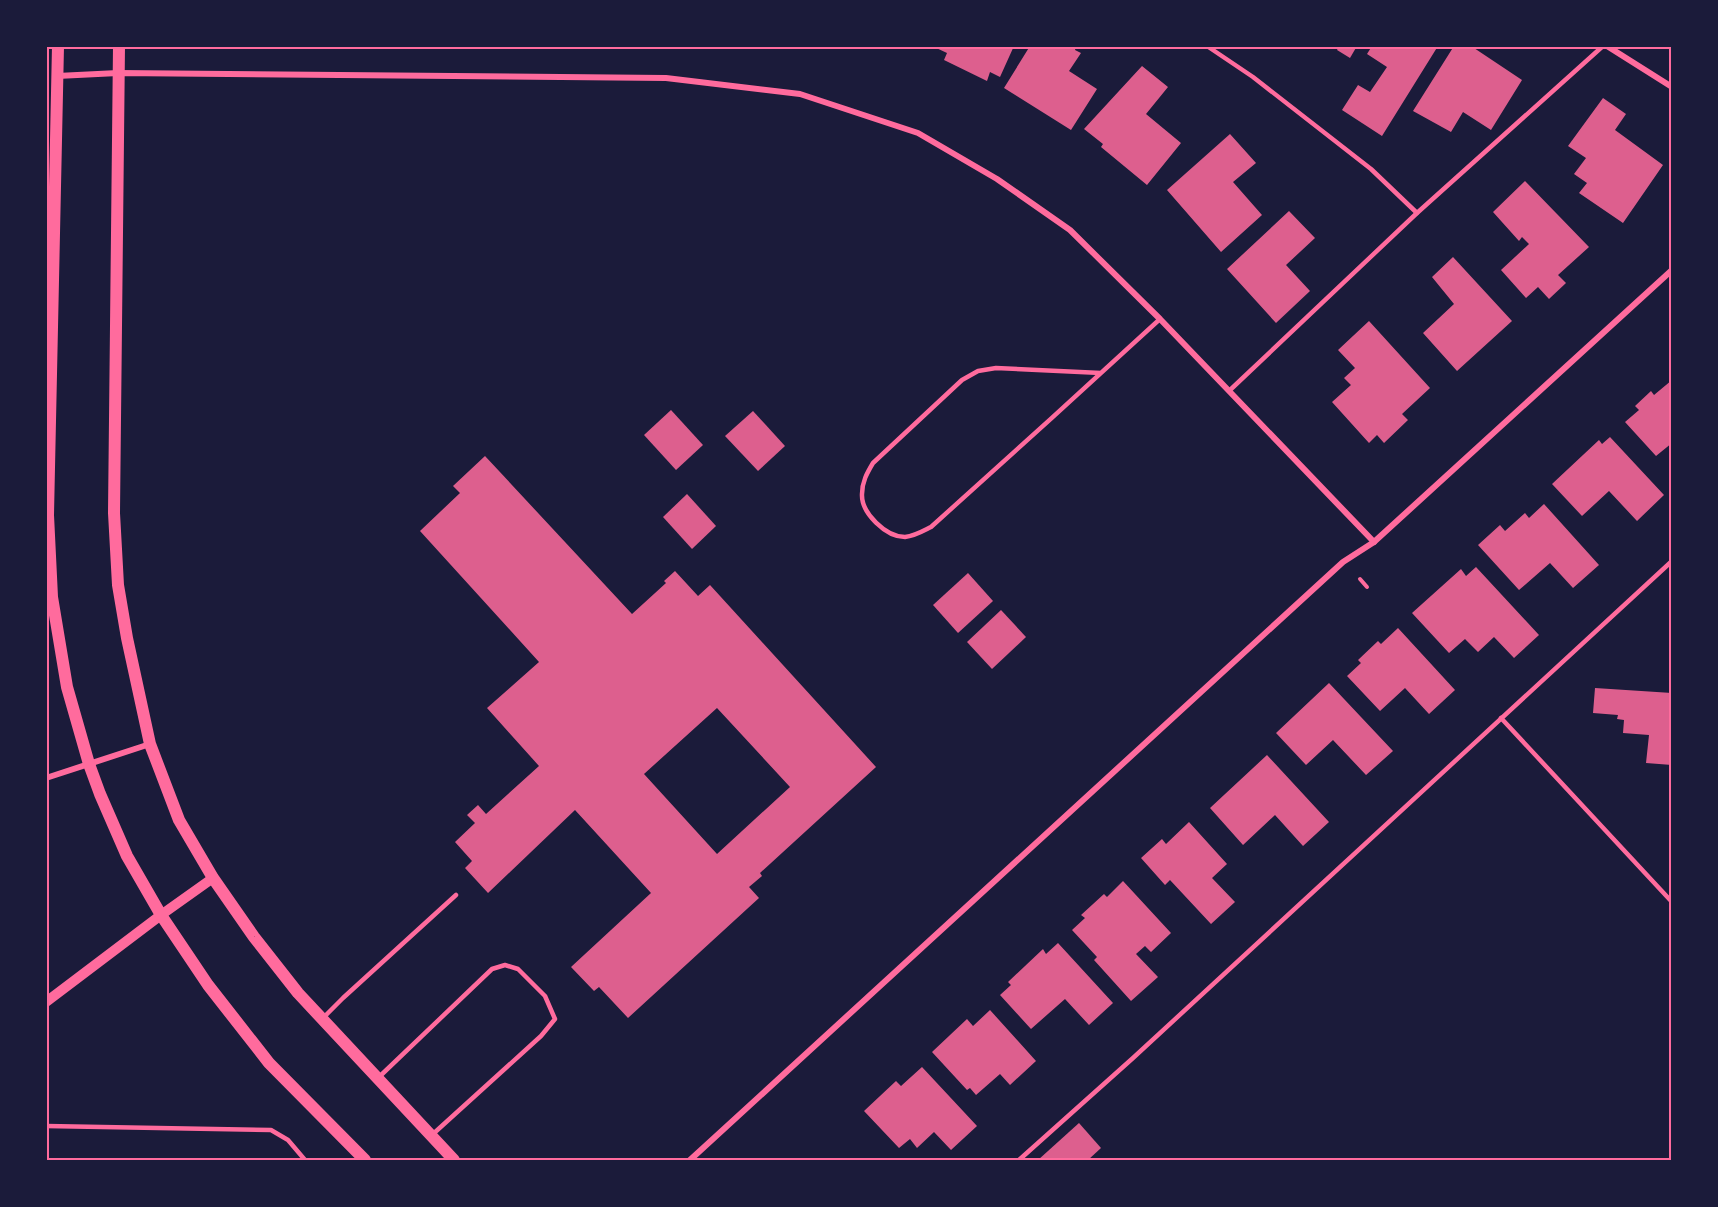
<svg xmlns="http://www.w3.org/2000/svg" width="1718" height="1207" font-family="Rubik,sans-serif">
  <rect width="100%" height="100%" fill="#1b1b3a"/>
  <!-- building -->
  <g fill="#dd5f8e" fill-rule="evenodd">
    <path d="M 932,46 L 1014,46 L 1000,77 L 990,72 L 987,81 L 944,60 L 947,53 Z"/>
    <path d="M 1030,46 L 1076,46 L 1075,50 L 1081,53 L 1069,71 L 1097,89 L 1071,130 L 1004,88 Z"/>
    <path d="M 1339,46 L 1357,46 L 1350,58 L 1337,50 Z"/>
    <path d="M 1372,46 L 1438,46 L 1382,136 L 1342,110 L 1358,85 L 1370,92 L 1387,67 L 1367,54 Z"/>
    <path d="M 1454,46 L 1471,46 L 1522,80 L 1491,130 L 1463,112 L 1451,132 L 1413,111 Z"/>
    <path d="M 1142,66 L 1168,87 L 1146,114 L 1181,143 L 1147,185 L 1101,147 L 1103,144 L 1084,129 Z"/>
    <path d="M 1603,98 L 1626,114 L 1615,130 L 1663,165 L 1623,223 L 1579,193 L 1587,183 L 1574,174 L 1586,158 L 1568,146 Z"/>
    <path d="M 1230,134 L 1256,163 L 1233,182 L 1262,215 L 1221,252 L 1167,190 Z"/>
    <path d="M 1525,181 L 1589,247 L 1558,275 L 1566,283 L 1549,299 L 1538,287 L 1526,298 L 1501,270 L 1529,244 L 1522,237 L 1519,241 L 1493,212 Z"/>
    <path d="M 1289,211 L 1315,238 L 1286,265 L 1310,291 L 1276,323 L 1227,269 Z"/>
    <path d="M 1453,257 L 1512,321 L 1457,371 L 1423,333 L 1454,304 L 1432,277 Z"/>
    <path d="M 1369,321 L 1430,388 L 1402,414 L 1408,420 L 1384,443 L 1377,435 L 1369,443 L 1332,402 L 1351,385 L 1344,378 L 1355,368 L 1338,350 Z"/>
    <path d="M 1672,380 L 1672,443 L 1656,456 L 1625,422 L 1639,410 L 1635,406 L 1651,391 L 1654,395 Z"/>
    <path d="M 671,410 L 703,445 L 676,470 L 644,435 Z"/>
    <path d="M 753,411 L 785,446 L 758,471 L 725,436 Z"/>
    <path d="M 1610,437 L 1664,495 L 1637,521 L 1609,491 L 1582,516 L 1552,484 L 1599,440 L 1602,444 Z"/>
    <path d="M 485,456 L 632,614 L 666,583 L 664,581 L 675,571 L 698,596 L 710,585 L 876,767 L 760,873 L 762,876 L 749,887 L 759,898 L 628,1018 L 599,987 L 594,991 L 571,967 L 651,893 L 575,810 L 488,893 L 465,868 L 472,861 L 455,842 L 475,823 L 467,815 L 478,805 L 486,814 L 539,766 L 487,708 L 539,662 L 420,531 L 460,493 L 453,486 ZM 717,708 L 790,787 L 717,854 L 644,774 Z"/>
    <path d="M 687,494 L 716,526 L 692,549 L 663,517 Z"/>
    <path d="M 1544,504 L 1599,565 L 1573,588 L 1550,563 L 1519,590 L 1478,545 L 1500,525 L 1505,531 L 1525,513 L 1529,518 Z"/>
    <path d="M 1476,567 L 1539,635 L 1514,658 L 1494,637 L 1478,652 L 1465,639 L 1449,653 L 1412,613 L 1461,569 L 1466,576 Z"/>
    <path d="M 968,573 L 993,601 L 958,633 L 933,605 Z"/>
    <path d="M 1001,610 L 1026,637 L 992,669 L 967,642 Z"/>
    <path d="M 1398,628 L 1455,690 L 1429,714 L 1405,688 L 1380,711 L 1347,676 L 1361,663 L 1358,660 L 1378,641 L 1381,644 Z"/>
    <path d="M 1329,683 L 1393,751 L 1366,775 L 1333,740 L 1306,765 L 1276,733 Z"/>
    <path d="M 1595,688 L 1672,693 L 1672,765 L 1646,763 L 1649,735 L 1623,733 L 1624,720 L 1617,719 L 1618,715 L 1593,713 Z"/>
    <path d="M 1267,755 L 1329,822 L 1303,846 L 1275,815 L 1243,845 L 1210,808 Z"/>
    <path d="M 1189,822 L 1227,864 L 1212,878 L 1235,902 L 1211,924 L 1170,880 L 1165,885 L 1141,858 L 1162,839 L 1166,844 Z"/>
    <path d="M 1123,881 L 1171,933 L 1151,952 L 1145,946 L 1136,954 L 1158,977 L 1131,1001 L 1094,960 L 1097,957 L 1072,930 L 1085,918 L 1081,915 L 1104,894 L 1107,897 Z"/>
    <path d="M 1058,943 L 1113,1003 L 1089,1025 L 1065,999 L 1031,1029 L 1000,995 L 1011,985 L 1008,982 L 1043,949 L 1046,954 Z"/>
    <path d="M 990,1010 L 1036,1061 L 1010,1085 L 1000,1074 L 976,1095 L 970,1088 L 967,1090 L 932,1052 L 967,1019 L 973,1026 Z"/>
    <path d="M 922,1067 L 977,1126 L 951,1150 L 934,1132 L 917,1148 L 910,1139 L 899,1148 L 864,1111 L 896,1081 L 901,1086 Z"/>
    <path d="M 1079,1123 L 1101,1148 L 1088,1160 L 1038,1160 Z"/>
  </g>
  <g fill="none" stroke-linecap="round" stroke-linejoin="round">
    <!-- path -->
    <path stroke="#ff6b9d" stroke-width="4" d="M 1360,579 L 1367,587"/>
    <!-- service -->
    <g stroke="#ff6b9d" stroke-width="4.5">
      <path d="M 1207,46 L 1253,77 L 1371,169 L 1417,213"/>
      <path d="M 1101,373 L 996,368 L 978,371 L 962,380 L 873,463 C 867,473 862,482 862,494 C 861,513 886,537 905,537 C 915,536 923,531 931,527 C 1008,458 1084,389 1160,319"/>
      <path d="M 1229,391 L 1417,213 L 1603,46"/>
      <path d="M 1501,718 L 1672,902"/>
      <path d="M 324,1017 L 343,998 L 456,895"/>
      <path d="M 378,1078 L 492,969 L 505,965 L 518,969 L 545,996 L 555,1019 L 541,1036 L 433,1134"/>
      <path d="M 46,1126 L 271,1130 L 288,1140 L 305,1160"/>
      <path d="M 1019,1160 L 1133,1058 L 1672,561"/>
    </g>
    <!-- minor -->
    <g stroke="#ff6b9d" stroke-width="6">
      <path d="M 1607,46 L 1672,87"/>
      <path d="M 57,76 L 118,73 L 666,78 L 800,94 L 918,133 L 997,179 L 1070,230 L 1160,319 L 1374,542"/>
      <path d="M 46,778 L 150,744"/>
      <path d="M 690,1160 L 1343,562 L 1374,542 L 1672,270"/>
    </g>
    <!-- tertiary -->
    <path stroke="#ff6b9d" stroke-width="10" d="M 46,1002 L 161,915 L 213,878"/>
    <!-- secondary -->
    <g stroke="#ff6b9d" stroke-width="12">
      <path d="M 58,46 L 48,515 L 52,597 L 67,687 L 89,764 L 100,794 L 127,856 L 161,915 L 208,985 L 269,1063 L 365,1160"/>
      <path d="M 119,46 L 114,513 L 118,585 L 127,638 L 150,744 L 179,820 L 213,878 L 254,937 L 298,993 L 454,1160"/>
    </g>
  </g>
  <!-- border -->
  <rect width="1718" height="1207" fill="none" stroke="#1b1b3a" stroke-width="96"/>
  <rect x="48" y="48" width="1622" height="1111" fill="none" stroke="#ff6b9d" stroke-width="2"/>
</svg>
